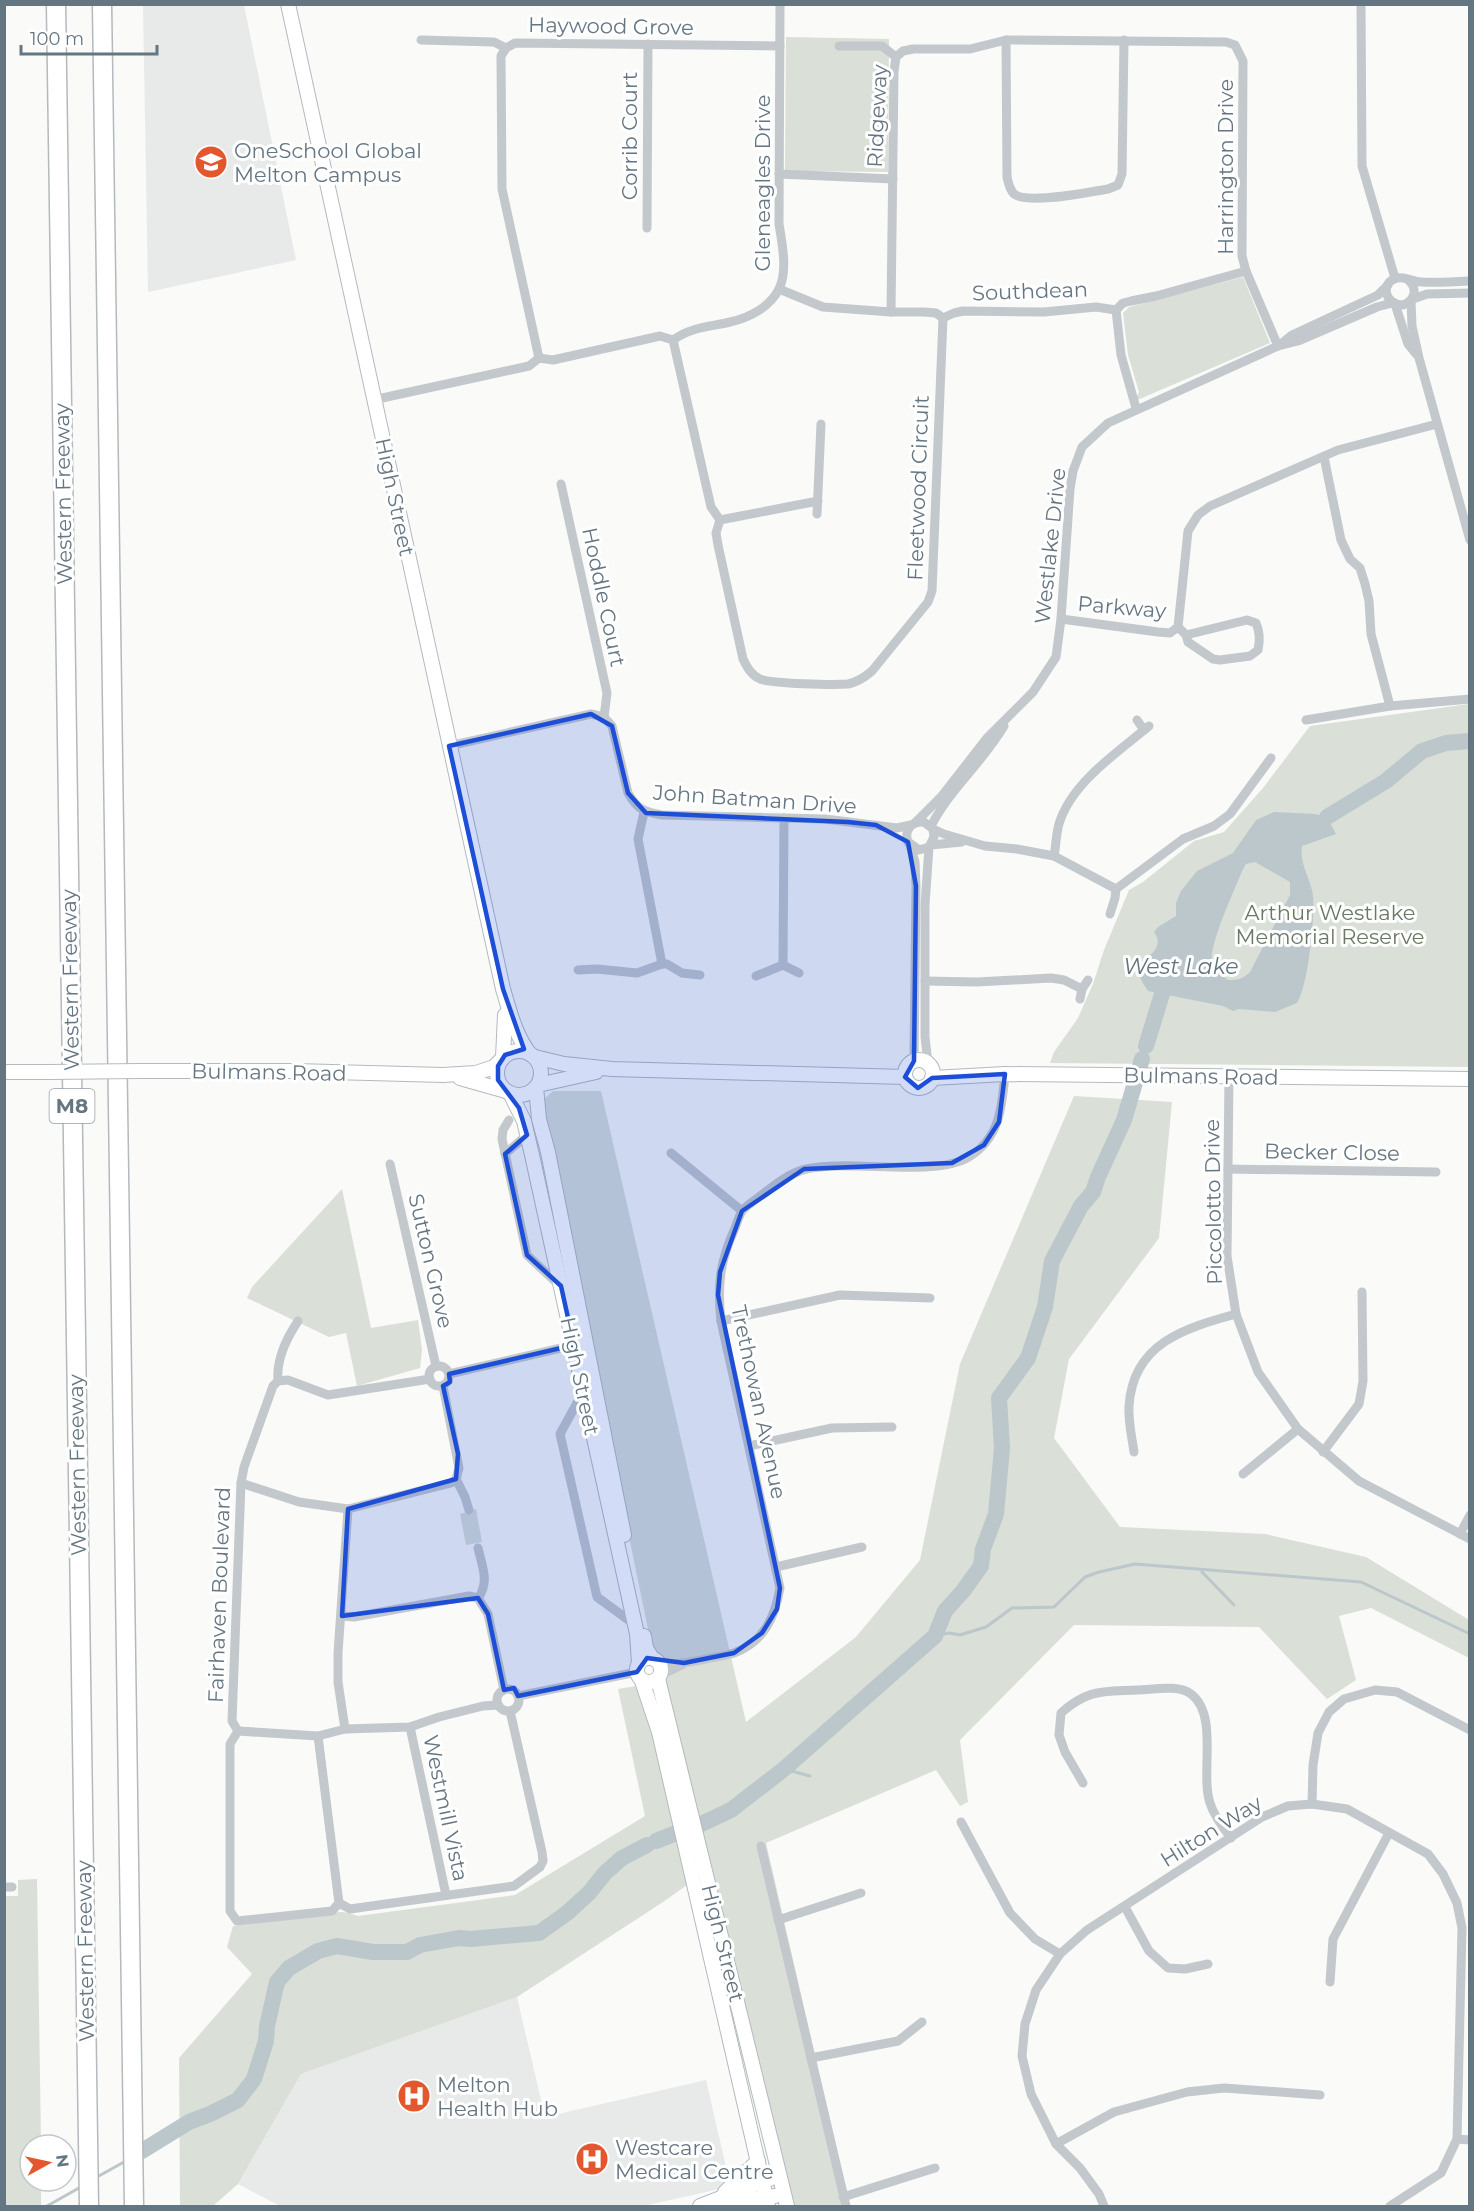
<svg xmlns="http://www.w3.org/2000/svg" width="1474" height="2211" font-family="Montserrat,sans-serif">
  <rect width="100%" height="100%" fill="#fafaf8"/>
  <!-- built -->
  <g fill="#e8e9e9">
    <path d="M 143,5 L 244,5 L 296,260 L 148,292 Z"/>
    <path d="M 517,1997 L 545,2117 L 706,2080 L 729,2180 L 724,2188 L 643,2206 L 280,2206 L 238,2184 L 301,2074 Z"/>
  </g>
  <!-- green -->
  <g fill="#dadfd7">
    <path d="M 786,37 L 889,39 L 888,172 L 785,171 Z"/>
    <path d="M 1243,277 L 1270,343 L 1135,401 L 1139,392 L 1128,355 L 1123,313 L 1129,307 Z"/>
    <path d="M 1469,704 L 1469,1067 L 1050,1063 L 1054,1052 L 1078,1018 L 1093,984 L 1104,950 L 1129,890 L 1143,882 L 1194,841 L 1224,832 L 1263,788 L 1310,726 Z"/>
    <path d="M 553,1091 L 601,1091 L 746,1722 L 856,1637 L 920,1560 L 960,1364 L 1074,1096 L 1172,1102 L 1159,1238 L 1069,1359 L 1054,1438 L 1120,1527 L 1265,1534 L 1366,1557 L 1469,1620 L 1469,1658 L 1371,1608 L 1339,1616 L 1356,1680 L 1327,1699 L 1259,1627 L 1074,1625 L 960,1740 L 968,1802 L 960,1806 L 936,1770 L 766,1843 L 850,2206 L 788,2206 L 708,1870 L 663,1902 L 517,1997 L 301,2074 L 238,2184 L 213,2206 L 180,2206 L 179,2058 L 252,1974 L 227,1947 L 233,1926 L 328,1915 C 339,1910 346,1912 358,1916 L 515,1895 L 645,1816 L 618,1689 L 636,1686 L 664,1687 C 669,1669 663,1658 651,1644 L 542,1111 L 545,1098 Z"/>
    <path d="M 342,1189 L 371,1328 L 418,1320 L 422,1350 L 420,1368 L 357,1386 L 346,1333 L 329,1337 L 247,1298 L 252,1287 Z"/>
    <path d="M 476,1509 L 482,1542 L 466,1545 L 460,1514 Z"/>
    <path d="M 37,1879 L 41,2145 L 30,2145 L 30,2181 L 41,2181 L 41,2206 L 5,2206 L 5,1896 L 18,1896 L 18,1880 Z"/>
  </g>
  <!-- water -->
  <path fill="#bbc7cb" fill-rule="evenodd" d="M 1274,812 L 1315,814 L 1327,817 L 1336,834 L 1302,846 C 1299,864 1311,879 1313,896 C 1315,918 1308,986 1297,1003 L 1275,1012 L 1239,1009 L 1233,1011 L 1223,1006 L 1148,991 C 1141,981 1137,974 1140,961 C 1152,956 1164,945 1154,932 L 1158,927 L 1176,916 L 1176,903 L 1181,891 L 1197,871 L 1233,853 L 1256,820 ZM 1255,862 L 1290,882 L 1290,895 L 1250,972 C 1243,979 1238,980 1228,980 C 1222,975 1214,970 1212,962 C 1208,947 1235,889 1242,871 L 1246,864 Z"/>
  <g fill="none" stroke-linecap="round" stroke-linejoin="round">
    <!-- stream -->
    <g stroke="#bbc7cb" stroke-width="3">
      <path d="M 1202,1572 L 1234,1605"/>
      <path d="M 935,1636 L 949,1633 L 960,1635 L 986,1627 L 1012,1608 L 1054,1607 L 1085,1577 L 1099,1572 L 1135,1564 L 1361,1582 L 1470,1634"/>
      <path d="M 784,1769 L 810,1776"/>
      <path d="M 97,2177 L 124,2162"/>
      <path d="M 47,2206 L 79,2188"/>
    </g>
    <!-- river -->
    <g stroke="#bbc7cb" stroke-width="16">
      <path d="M 1327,817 L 1386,781 L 1422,751 L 1446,743 L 1470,741"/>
      <path d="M 1146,1046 L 1162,994"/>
      <path d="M 699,1825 L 731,1810 L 784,1769 L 935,1636 L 945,1611 L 963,1591 L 981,1566 L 983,1549 L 996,1514 L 1002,1448 L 999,1398 L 1028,1358 L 1045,1307 L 1052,1261 L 1081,1206 L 1093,1192 L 1098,1177 L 1124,1120 L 1142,1059"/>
      <path d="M 656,1841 L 676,1833"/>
      <path d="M 142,2151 L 189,2122 L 210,2114 L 238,2100 L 254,2079 L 266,2041 L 267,2026 L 277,1982 L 289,1968 L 318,1951 L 337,1946 L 373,1952 L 407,1952 L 420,1945 L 459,1938 L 470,1939 L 539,1933 L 567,1913 L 589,1893 L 605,1873 L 622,1858 L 647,1845"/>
    </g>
    <defs>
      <g id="secondary">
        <path d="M 288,4 L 503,989 C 510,1012 515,1035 530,1054"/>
        <circle cx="519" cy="1073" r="22"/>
        <path d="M 535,1057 L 564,1064 L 612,1069 L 905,1077"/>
        <path d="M 503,1058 L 505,1015"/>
        <circle cx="919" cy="1074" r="14"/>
        <path d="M 140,1071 L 295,1071 L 443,1075 L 476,1073 L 494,1067 L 501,1060"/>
        <path d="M 4,1072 L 49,1072"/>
        <path d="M 460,1078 L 506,1091"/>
        <path d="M 932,1078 L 1005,1074 L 1470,1079"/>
        <path d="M 538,1085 L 596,1072"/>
        <path d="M 536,1087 L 539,1119 L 548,1152 L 624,1535"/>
        <path d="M 510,1093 L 524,1121 L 532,1155 L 637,1634 L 639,1663"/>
        <path d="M 644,1636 L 646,1648 L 652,1658"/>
        <circle cx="649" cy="1670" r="12"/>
        <path d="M 658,1679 L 787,2206"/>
        <path d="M 642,1681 L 659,1732 L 768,2206"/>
        <path d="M 725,2192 L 758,2161"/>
        <path d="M 717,2205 L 775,2196"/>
        <path d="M 700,2206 L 770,2179"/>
      </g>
      <g id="highway">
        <path d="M 56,4 L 89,2206"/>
        <path d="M 102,4 L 134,2206"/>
      </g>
    </defs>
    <!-- secondary casing -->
    <use href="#secondary" stroke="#b3babf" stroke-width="16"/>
    <!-- highway casing -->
    <use href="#highway" stroke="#b4b9bd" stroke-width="21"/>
    <!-- street -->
    <g stroke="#c3c8cc" stroke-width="9">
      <path d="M 1361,4 L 1362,166 L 1395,278"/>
      <path d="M 421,40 L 494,42 L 506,48"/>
      <path d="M 1006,40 L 1007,177 C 1008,182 1010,190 1014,194 C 1028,205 1089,192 1108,189 L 1118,185 L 1122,174 L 1124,40"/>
      <path d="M 839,46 L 882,46 L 896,57"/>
      <path d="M 779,174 L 893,179"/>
      <path d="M 647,228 L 648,44"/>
      <path d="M 1407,279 C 1418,287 1416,300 1403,305 C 1384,305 1380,282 1397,278 C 1405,276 1413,282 1421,282 C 1437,283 1453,282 1470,281"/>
      <path d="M 779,289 L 823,307 L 891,312 L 924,312 L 936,313 L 943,318 L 954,313 L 963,311 L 1044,312 L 1096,307 L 1116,310 L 1123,303 L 1131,301 L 1156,296 L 1246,271"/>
      <path d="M 1413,299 L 1427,294 L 1470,293"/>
      <path d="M 1411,301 L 1412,326 L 1419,358 L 1470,540"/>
      <path d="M 1395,304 L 1408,344 L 1416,354"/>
      <path d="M 1116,310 L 1121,355 L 1136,408"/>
      <path d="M 891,312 L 894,71 L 896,57 L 903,51 L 913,49 L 970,49 L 1006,40 L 1226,42 L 1235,45 L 1243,61 L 1242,256 L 1246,271 L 1278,346"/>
      <path d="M 673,340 L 711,507 L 720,520 L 716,533 L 718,545 L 743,659 C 747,667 751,675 760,679 C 773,684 833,685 848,684 C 858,682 865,677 872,671 L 928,602 L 932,591 L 943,318"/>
      <path d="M 1280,345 L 1292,335 L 1378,295 L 1388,285"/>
      <path d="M 539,358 L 502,189 L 501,56 L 506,48 L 515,43 L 780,46"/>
      <path d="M 373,400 L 529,366 L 539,358 L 553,360 L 660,336 L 673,340 C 691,327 709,327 730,322 C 749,318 770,307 779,289 C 788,271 782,243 779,224 L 780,4"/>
      <path d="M 1324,457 L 1341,540 L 1350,559 L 1360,568 L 1365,584 L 1369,601 L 1371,634 L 1390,706"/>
      <path d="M 561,484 L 607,693 L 604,717"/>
      <path d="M 817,514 L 821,424"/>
      <path d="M 720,520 L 818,501"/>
      <path d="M 1061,619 L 1158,632 L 1170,633 L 1178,627"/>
      <path d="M 1178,627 L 1188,531 L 1198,515 L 1210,506 L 1338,450 L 1437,424"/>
      <path d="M 1178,627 L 1186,635 L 1188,642 L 1213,659 L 1220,660 L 1250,656 L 1258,650 C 1260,641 1260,632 1256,623 L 1247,620 L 1186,635"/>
      <path d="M 1137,720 L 1144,730"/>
      <path d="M 1306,720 L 1390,706 L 1470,699"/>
      <path d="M 449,746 L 591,714 L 604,717 L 612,726 L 628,793 C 637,809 644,812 662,815 L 825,819 L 897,828 L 911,825"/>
      <path d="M 644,812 L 638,839 L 662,964"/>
      <path d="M 915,823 L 941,797 L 987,738 L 1033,692 L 1056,657 L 1061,619 L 1070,489 L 1073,471 L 1082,447 L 1108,423 L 1278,346 L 1298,341 L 1377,307 L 1392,303"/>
      <path d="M 931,826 C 950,789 983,762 1004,726"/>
      <path d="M 933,829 L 934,837 L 929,847 L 919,850 L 908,842 C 904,830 911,821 924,822 L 933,829 L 944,834 L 985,846 L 1017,849 L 1054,856 L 1116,889"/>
      <path d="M 910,845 L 915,862 L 916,886 L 914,1061"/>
      <path d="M 931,845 L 962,842"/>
      <path d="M 1054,856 C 1056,846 1056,834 1059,824 C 1071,783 1118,752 1149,726"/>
      <path d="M 1110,914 L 1115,898 L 1116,889 L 1183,839 L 1214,826 L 1230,814 L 1271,758"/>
      <path d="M 783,965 L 784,818"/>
      <path d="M 578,970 L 597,969 L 637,973 L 662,964 L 667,964 L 682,973 L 700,975"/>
      <path d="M 756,976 L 783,965 L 799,973"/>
      <path d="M 925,981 L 977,982 L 1051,978 L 1064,980 L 1082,989"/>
      <path d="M 1080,999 L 1082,989 L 1088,980"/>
      <path d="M 928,1063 L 925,1037 L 925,905 L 929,847"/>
      <path d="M 1229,1076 L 1227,1256 L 1236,1314 L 1258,1372 L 1298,1429 L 1359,1481 L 1470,1539"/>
      <path d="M 509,1120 L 503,1130 L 502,1139 L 527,1255 L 559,1285"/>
      <path d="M 671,1153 L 742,1211"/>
      <path d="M 505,1154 L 527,1135"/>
      <path d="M 390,1164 L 436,1366"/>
      <path d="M 1228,1169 L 1436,1172"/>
      <path d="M 721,1321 L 840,1295 L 930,1298"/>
      <circle cx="439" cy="1376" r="10"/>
      <path d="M 449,1374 L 574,1345"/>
      <path d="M 278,1381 C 276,1359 286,1339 298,1321"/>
      <path d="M 583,1392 L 560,1434 L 597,1597 L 634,1624"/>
      <path d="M 749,1446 L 832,1428 L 892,1427"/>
      <path d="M 1134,1452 C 1132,1438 1128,1421 1129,1406 C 1133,1343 1185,1328 1236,1314"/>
      <path d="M 1323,1452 L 1359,1404 L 1363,1381 L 1362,1292"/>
      <path d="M 1243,1474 L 1298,1429"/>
      <path d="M 456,1479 L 465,1497 L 469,1510"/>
      <path d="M 241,1483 L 299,1502 L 348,1509 L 451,1483 L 456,1479 L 459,1468 L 443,1386"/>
      <path d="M 1460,1534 L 1470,1515"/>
      <path d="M 478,1548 C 482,1566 490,1582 478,1598"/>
      <path d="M 776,1567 L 862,1547"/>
      <path d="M 342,1616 L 354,1617 L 469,1596 L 478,1598 L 488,1614 L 504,1690"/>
      <path d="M 659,1663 C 676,1665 690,1662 706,1659 C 715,1657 725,1656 734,1653 C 764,1642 775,1617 780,1588 L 721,1321 C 717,1285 720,1261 735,1228 C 737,1223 739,1216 742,1211 C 746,1206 754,1201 759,1197 C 773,1186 789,1173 806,1169 C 849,1159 934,1178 969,1157 C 1000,1138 1002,1107 1005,1074"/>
      <path d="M 661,1675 L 682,1665"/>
      <circle cx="508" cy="1700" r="11"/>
      <path d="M 518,1696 L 637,1672"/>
      <path d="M 410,1727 L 446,1895"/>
      <path d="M 345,1729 L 338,1682 L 338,1653 L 348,1509"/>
      <path d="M 238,1731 L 232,1721 L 241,1483 L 244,1467 L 273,1386 L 278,1381 L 288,1380 L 328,1395 L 430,1379"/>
      <path d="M 238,1731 L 230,1744 L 230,1911 L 237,1921 L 332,1911 L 339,1903 L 318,1736"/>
      <path d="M 238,1731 L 318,1736 L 345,1729 L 410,1727 L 439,1717 L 483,1706 L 498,1705"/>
      <path d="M 1083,1783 L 1065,1752 L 1059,1735 L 1061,1713 C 1088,1689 1102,1692 1137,1690 C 1152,1690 1178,1684 1191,1694 C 1219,1715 1200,1773 1210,1803 C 1214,1816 1223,1828 1231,1838"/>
      <path d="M 1312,1804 L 1313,1765 L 1318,1733 L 1329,1712 L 1344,1699 L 1375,1690 L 1397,1692 L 1470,1730"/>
      <path d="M 961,1822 L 1010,1913 L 1035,1939 L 1060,1954"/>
      <path d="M 761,1846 L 846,2206"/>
      <path d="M 4,1887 L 12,1887"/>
      <path d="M 339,1903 L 350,1909 L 514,1886 L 540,1867 L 543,1861 L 542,1852 L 510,1711"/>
      <path d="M 1125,1907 L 1149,1951 L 1168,1968 L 1185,1969 L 1208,1964"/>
      <path d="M 778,1920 L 861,1893"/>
      <path d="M 1330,1982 L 1333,1939 L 1389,1833"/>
      <path d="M 811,2058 L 898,2041 L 922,2022"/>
      <path d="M 1457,2139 L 1470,2140"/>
      <path d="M 1056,2144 L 1114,2112 L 1187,2092 L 1224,2088 L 1320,2095"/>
      <path d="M 843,2197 L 935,2168"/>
      <path d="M 1104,2206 L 1099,2194 L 1080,2168 L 1056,2144 L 1031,2094 L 1022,2056 L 1025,2024 L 1036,1990 L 1060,1954 L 1087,1930 L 1262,1817 L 1288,1806 L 1312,1804 L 1347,1809 L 1428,1854 L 1443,1874 L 1457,1903 L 1462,1928 L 1457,2139 L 1441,2173 L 1390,2206"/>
    </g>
    <!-- secondary -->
    <use href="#secondary" stroke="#fff" stroke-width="14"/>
    <!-- highway -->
    <use href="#highway" stroke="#fff" stroke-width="18"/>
    <defs>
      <path id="secondary-bridge" d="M 49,1072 L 140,1071"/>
    </defs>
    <!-- secondary-bridge casing -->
    <use href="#secondary-bridge" stroke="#b3babf" stroke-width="16" stroke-linecap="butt"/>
    <!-- secondary-bridge -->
    <use href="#secondary-bridge" stroke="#fff" stroke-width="14"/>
  </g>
  <!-- marked area -->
  <path fill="#1d4ed8" fill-opacity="0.2" stroke="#1d4ed8" stroke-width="4.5" stroke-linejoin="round" d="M 591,714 L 612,726 L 628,793 L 646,813 L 848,822 L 876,825 L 908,842 L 916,886 L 914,1061 L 905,1077 L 918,1088 L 932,1078 L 1005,1074 L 999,1122 L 984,1145 L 952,1163 L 804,1169 L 742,1211 L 720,1272 L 718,1295 L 780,1588 L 777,1609 L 762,1633 L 734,1653 L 684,1663 L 647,1658 L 637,1672 L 518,1696 L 514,1688 L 504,1690 L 488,1614 L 478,1598 L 342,1616 L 348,1509 L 456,1479 L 458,1454 L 443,1386 L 450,1382 L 449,1374 L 574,1345 L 561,1286 L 527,1255 L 505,1154 L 527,1135 L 519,1108 L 498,1080 L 498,1066 L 505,1055 L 524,1049 L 503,989 L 449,746 Z"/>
  <!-- icons -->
  <defs>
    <symbol id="school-disc" viewBox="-11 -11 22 22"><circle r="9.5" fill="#e4572e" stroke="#fff"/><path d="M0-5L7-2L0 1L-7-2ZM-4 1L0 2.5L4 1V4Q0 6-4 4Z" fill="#fff"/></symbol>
    <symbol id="hospital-disc" viewBox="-11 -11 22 22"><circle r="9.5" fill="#e4572e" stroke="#fff"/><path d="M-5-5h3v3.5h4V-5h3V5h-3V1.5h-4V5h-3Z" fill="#fff"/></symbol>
  </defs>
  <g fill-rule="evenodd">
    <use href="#school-disc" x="192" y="143" width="38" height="38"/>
    <use href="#hospital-disc" x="395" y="2077" width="38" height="38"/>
    <use href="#hospital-disc" x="573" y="2140" width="38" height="38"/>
  </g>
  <g text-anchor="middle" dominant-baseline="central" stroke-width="6" stroke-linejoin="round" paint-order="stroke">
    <!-- shield labels -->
    <rect fill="#fff" stroke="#939fa8" stroke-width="1.5" x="49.5" y="1089" width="45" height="34" rx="4.5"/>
    <g font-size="20" font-weight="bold" fill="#657683">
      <text x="72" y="1106">M8</text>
    </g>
    <!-- street labels -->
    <g font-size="21" fill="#657683" stroke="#fff">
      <text transform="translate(611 26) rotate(1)">Haywood Grove</text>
      <text transform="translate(877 116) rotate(-87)">Ridgeway</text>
      <text transform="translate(629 136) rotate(-90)">Corrib Court</text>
      <text transform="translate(1225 167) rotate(-90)">Harrington Drive</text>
      <text transform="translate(762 183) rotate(-90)">Gleneagles Drive</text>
      <text transform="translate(1030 291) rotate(-2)">Southdean</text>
      <text transform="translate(918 488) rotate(-88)">Fleetwood Circuit</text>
      <text transform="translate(63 494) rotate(-91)">Western Freeway</text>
      <text transform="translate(395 497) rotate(78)">High Street</text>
      <text transform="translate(1050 546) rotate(-84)">Westlake Drive</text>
      <text transform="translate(604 597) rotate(78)">Hoddle Court</text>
      <text transform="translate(1122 607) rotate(5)">Parkway</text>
      <text transform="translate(755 799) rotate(4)">John Batman Drive</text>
      <text transform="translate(70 980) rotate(-91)">Western Freeway</text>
      <text transform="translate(269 1072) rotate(1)">Bulmans Road</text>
      <text transform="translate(1201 1076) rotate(1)">Bulmans Road</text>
      <text transform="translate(1332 1152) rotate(1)">Becker Close</text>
      <text transform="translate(1213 1202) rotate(-91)">Piccolotto Drive</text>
      <text transform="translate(431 1261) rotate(77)">Sutton Grove</text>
      <text transform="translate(580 1376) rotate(78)">High Street</text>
      <text transform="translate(759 1402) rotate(78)">Trethowan Avenue</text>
      <text transform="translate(77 1465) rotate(-91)">Western Freeway</text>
      <text transform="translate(219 1595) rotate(-88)">Fairhaven Boulevard</text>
      <text transform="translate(446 1808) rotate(78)">Westmill Vista</text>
      <text transform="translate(1211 1831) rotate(-32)">Hilton Way</text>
      <text transform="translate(723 1943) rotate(76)">High Street</text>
      <text transform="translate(85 1951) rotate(-91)">Western Freeway</text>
    </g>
    <!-- poi labels -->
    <g font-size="21" fill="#657683" stroke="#fff" text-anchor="start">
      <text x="234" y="150">OneSchool Global<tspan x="234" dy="24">Melton Campus</tspan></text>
      <text x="437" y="2084">Melton<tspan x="437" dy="24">Health Hub</tspan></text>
      <text x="615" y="2147">Westcare<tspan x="615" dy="24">Medical Centre</tspan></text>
    </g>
    <!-- park labels -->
    <g font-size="21" fill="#687a64" stroke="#fff">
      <text x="1330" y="912">Arthur Westlake<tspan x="1330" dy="24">Memorial Reserve</tspan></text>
    </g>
    <!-- water labels -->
    <g font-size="22" font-style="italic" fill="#60757c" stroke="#fff">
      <text x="1181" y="966">West Lake</text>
    </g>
  </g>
  <!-- border -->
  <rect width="1474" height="2211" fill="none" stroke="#657683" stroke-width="12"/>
  <!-- north arrow -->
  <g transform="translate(48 2163) rotate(82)"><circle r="28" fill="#ffffff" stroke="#c1c8cd" stroke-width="1.5"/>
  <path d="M0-4.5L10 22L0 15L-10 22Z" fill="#e4572e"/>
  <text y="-9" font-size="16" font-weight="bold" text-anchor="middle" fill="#657683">N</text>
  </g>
  <!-- scale -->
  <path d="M21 45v9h136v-9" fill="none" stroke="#657683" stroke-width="3"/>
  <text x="30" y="45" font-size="18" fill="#657683" stroke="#ffffff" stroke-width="4.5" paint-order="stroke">100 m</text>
</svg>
